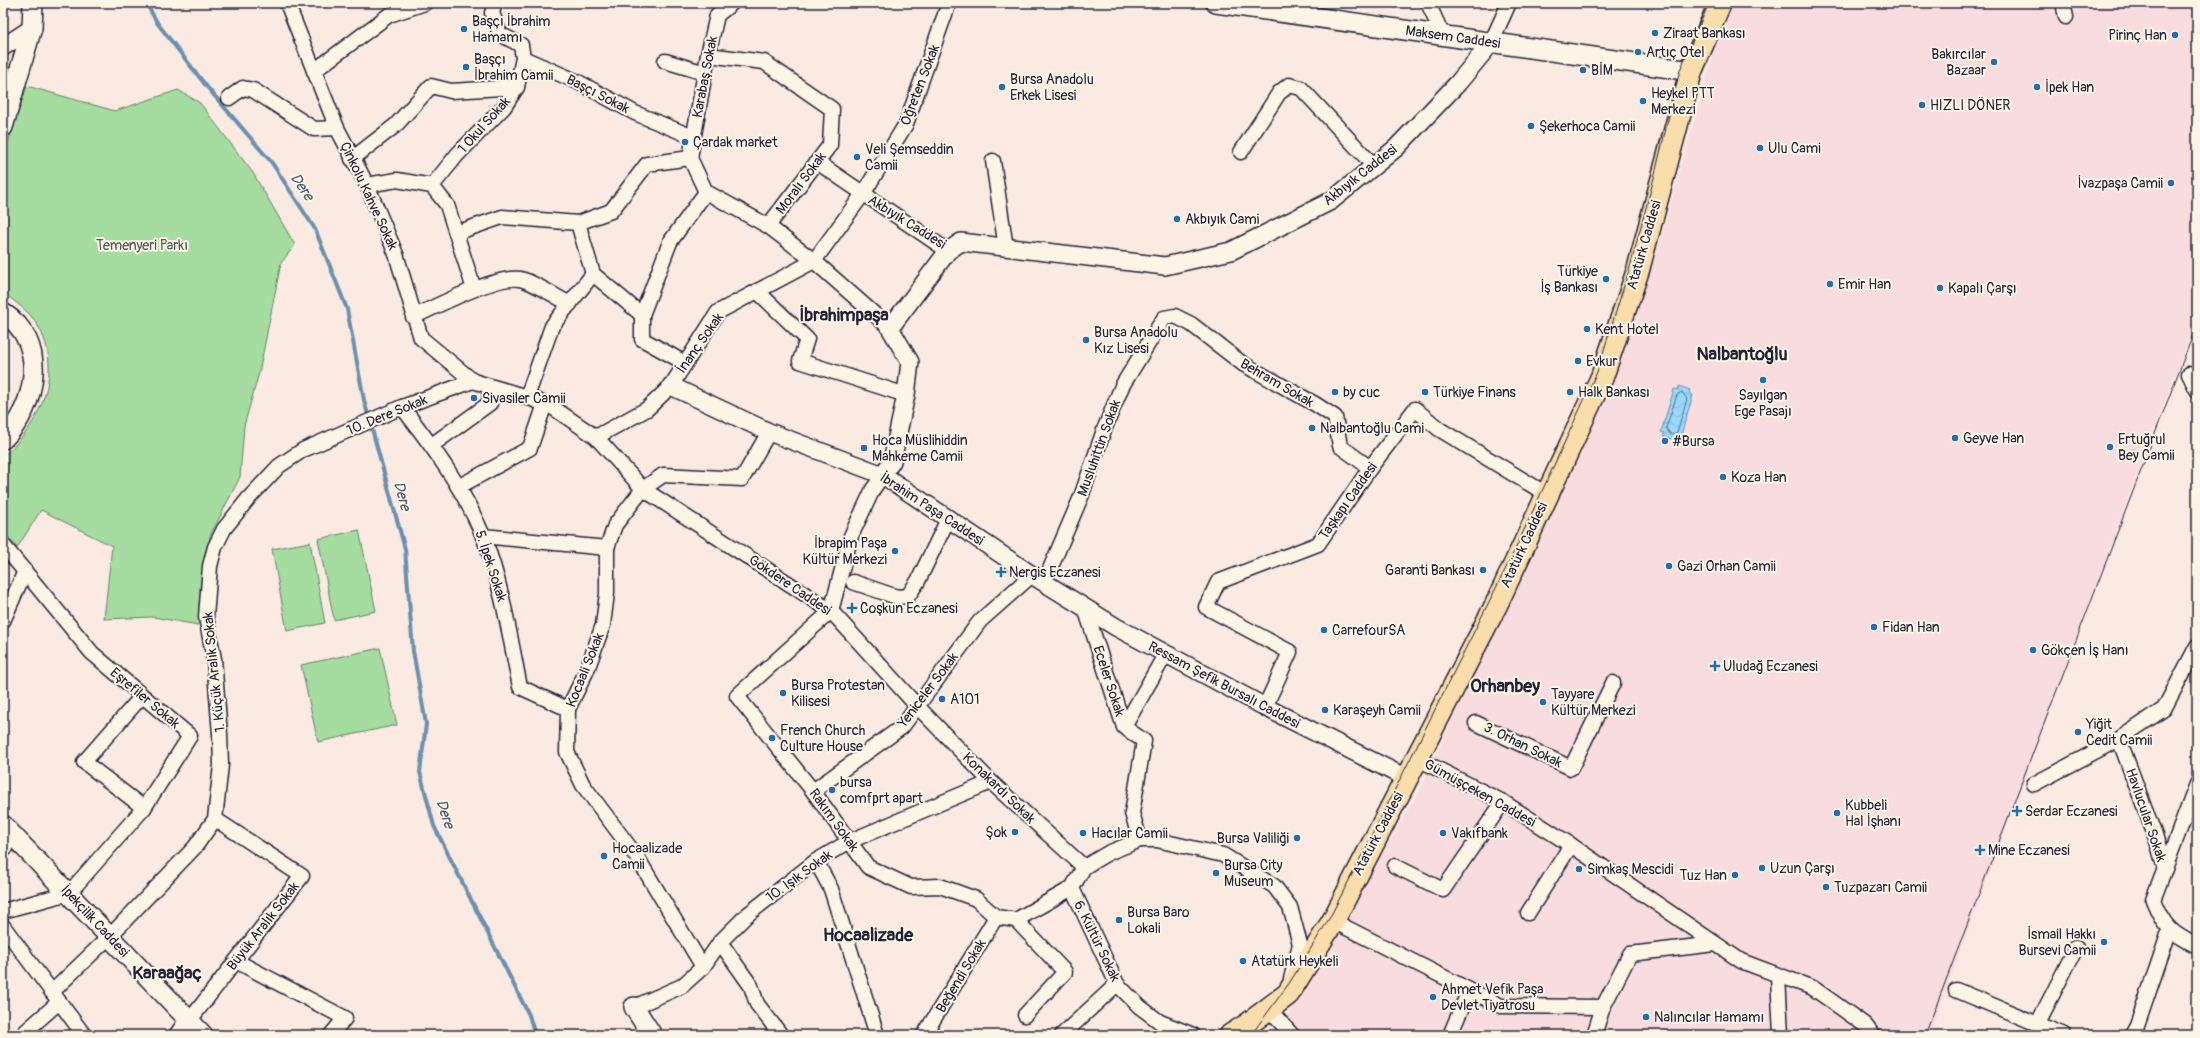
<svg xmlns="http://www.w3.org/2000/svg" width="2200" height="1038" font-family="Pangolin,sans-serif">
  <defs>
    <pattern id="water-waves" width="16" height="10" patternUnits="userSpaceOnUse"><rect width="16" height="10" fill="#99d9fb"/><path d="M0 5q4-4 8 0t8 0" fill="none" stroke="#84bad8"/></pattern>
  </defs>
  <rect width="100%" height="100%" fill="#faeae2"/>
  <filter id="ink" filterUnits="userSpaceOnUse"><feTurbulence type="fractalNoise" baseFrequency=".025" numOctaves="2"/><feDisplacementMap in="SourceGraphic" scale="8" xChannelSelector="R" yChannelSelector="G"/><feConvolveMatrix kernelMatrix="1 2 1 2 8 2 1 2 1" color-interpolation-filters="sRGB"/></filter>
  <g filter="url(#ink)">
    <!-- built -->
    <path fill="#f8dcde" d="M 1732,3 L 2197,3 L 2197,319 L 2147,446 L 1929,1035 L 1276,1035 L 1424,783 L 1656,256 L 1726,10 Z"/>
    <!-- park -->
    <g fill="#a5dca0" stroke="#647f6e">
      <path d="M 27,86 L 115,111 L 178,90 L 200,103 L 253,173 L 295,245 L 281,263 L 259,373 L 244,426 L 240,477 L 210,536 L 198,625 L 153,617 L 104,619 L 112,546 L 41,510 L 17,548 L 3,530 L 3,456 C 43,424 68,361 31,316 C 23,307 12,300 3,292 L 3,158 Z"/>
      <path d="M 359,530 L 376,611 L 334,620 L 318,539 Z"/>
      <path d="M 310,542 L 325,623 L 287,631 L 272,549 Z"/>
      <path d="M 380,648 L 397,725 L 318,742 L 301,665 Z"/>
    </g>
    <!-- water -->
    <path fill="url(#water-waves)" stroke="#6990ae" d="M 1679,386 L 1690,390 L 1689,393 L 1693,395 L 1680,438 L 1676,437 L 1675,440 L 1664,437 L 1664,433 L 1661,432 L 1674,389 L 1678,390 Z"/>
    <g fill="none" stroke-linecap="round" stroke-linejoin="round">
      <!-- shore -->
      <path stroke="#526b88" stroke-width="1" d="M 1682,392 L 1687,399 L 1677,432 L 1671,435 L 1666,428 L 1677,395 Z"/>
      <!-- stream -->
      <path stroke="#6990ae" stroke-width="4" d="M 146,3 L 158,24 L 207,87 L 272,163 L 315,229 L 347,309 L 364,400 L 405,549 L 413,651 L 426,724 L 420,772 L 434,826 L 529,1015 L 535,1035"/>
      <defs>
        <g id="minor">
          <path d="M 287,3 L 337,128 L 367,185 L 396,254 L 421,338 L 473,381 L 527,397 L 552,407 L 596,437 L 643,489 L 831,611 L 917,706 L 991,782 L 1084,867"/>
          <path d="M 1428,3 L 1443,36"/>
          <path d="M 2063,3 L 2066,17"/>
          <path d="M 1491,43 L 1509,3"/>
          <path d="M 708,55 L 764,62 L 832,109 L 830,145 L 768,226"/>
          <path d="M 523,58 L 578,82 L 635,113 L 693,137"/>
          <path d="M 665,61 L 705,73"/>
          <path d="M 314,71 L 389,15 L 425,3"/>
          <path d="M 229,98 L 243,88 L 253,90 L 314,129 L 337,128"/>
          <path d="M 1241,152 L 1279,93 L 1289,85 L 1301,88 L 1374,166"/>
          <path d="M 690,158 L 706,192 L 768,226 L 814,261 L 890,328"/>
          <path d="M 690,158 L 708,55 L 717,15 L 732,3"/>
          <path d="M 352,159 L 396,125 L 431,86 L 451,91 L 517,87"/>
          <path d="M 993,161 L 1006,248"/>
          <path d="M 817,162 L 948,251"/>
          <path d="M 367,185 L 397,180 L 432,186 L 447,205 L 456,233 L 502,217 L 578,223 L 611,211 L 647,164 L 690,158"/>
          <path d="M 432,186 L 457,155 L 504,107 L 517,87 L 523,58 L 521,45 L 500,34 L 492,13 L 495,3"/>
          <path d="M 578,223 L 593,274 L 642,315 L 642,339 L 685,363"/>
          <path d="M 456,233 L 474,289"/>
          <path d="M 757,291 L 807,339 L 800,361 L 906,395"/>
          <path d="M 642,315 L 670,242 L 706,192"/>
          <path d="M 413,317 C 437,306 496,275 520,279 C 532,281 558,298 570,304"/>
          <path d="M 2189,374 L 2197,390"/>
          <path d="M 527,397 L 552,326 L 593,274"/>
          <path d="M 402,407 C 433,447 464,489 483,536 C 502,584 510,637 520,687 L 568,709"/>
          <path d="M 596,437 L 647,409 L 671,386 L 718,312 L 814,261 L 863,194 L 906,124 L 949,3"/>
          <path d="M 432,445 L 490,403 L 489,386"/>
          <path d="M 883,475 L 873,489 L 851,536 L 831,611 L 737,696 L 813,791 L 868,867 L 911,887 L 940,886 L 976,899 L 996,917 L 1016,920 L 1072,888"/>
          <path d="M 458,487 L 530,448 L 545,404"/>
          <path d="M 483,536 L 607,548"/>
          <path d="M 3,545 L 92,653 L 190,736 L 144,808 L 69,893 L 3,911"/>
          <path d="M 853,582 L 897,597 L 908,596 L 918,581 L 948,519"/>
          <path d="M 1044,583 L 1081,497 L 1104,430 L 1122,386 L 1164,318 L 1175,316 L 1191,324 L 1243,364 L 1315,404 L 1335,417 L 1340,446 L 1370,468"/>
          <path d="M 1085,608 L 1124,727 L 1144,741 L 1132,813 L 1140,840"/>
          <path d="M 3,621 L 25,571"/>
          <path d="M 142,696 L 84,762 L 144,808"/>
          <path d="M 1265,707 L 1290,652 L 1206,607 L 1218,582 L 1318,544 L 1370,468 L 1415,409 L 1439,429 L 1548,495"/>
          <path d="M 1476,723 L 1571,768 L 1613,683"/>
          <path d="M 1124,727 L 1165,655"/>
          <path d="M 2119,739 L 2157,841 L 2165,869"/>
          <path d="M 1418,759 L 1503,802 L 1571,845 L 1741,961 L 1813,988 L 1865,1025 L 1873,1035"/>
          <path d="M 2034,784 L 2119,739 L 2164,709 L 2197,646"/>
          <path d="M 2197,784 L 2153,900 C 2164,927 2171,933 2197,946"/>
          <path d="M 813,791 L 902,727 L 980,621 L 1032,575"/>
          <path d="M 3,849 L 5,849"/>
          <path d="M 816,861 L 831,889 L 877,1035"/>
          <path d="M 1395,866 L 1443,890 L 1503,802"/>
          <path d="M 1528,913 L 1571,845"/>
          <path d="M 1016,920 L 1065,972 L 1025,1015"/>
          <path d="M 1333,921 L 1501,1006 L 1603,1007 L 1630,954 L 1715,944"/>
          <path d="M 3,926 L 84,1035"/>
          <path d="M 720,942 L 751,986 L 757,1004 L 781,1035"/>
          <path d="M 236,961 L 345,1018 L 331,1035"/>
          <path d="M 703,967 L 637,857 L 583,785 L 567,752 L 568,709 L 587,670 L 603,625 L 607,593 L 607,548 L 615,525 L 643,489 L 663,475 L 742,479 L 769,432"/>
          <path d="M 1778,976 L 1781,1035"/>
          <path d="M 1956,990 L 2064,1035"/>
          <path d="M 52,992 L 109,937 L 195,847 L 215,819 L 221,765 L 220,734 L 214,659 L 206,617 L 210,566 L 215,547 L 224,529 L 248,499 L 279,466 L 303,450 L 402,407 L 473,381"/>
          <path d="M 634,1007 L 682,986 L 703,967 L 720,942 L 747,915 L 816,861 L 850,841 L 991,782"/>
          <path d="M 1274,1015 L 1292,1035"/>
          <path d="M 190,1020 L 302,876 L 215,819"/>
          <path d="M 2038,1023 L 2076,948"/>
          <path d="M 25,1032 L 59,1002"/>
          <path d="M 924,1035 L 996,917"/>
          <path d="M 1062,1035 L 1117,984"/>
          <path d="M 1193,1035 L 1160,1022 L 1140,1007 L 1117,984 L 1072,888 L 1084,867 L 1108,853 L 1140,840 L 1157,840 L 1223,855 L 1274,886 L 1290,907 L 1300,944 L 1291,979"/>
          <path d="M 1450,1035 L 1469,991"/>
          <path d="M 1594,1035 L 1603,1007"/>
          <path d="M 2132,1035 L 2137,1026 L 2170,929"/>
        </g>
        <g id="tertiary">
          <path d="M 3,47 L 32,28"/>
          <path d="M 671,386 L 769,432 L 883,475 L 1032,575 L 1116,627 L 1265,707 L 1408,779"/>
          <path d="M 883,475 L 892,461 L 906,395 L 910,362 L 890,328 L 948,251 L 961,242 L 1165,266 L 1231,251 L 1331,201 L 1396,148 L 1458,83 L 1491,43"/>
        </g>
        <g id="secondary">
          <path d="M 1216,3 L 1691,71"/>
          <path d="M 3,127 L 32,28 L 33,3"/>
          <path d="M 3,313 C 49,341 37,407 3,439"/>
          <path d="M 3,825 L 203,1035"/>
          <path d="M 634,1007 L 652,1035"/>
          <path d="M 179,1035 L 190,1020"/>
        </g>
        <path id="primary" d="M 1231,1035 L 1247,1025 L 1288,994 L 1333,921 L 1496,605 L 1602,377 L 1638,270 L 1691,71 L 1720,3"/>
      </defs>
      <!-- minor casing -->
      <use href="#minor" stroke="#22223b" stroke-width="17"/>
      <!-- tertiary casing -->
      <use href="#tertiary" stroke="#22223b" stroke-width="20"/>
      <!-- secondary casing -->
      <use href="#secondary" stroke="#22223b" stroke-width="22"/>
      <!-- primary casing -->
      <use href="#primary" stroke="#22223b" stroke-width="25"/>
      <!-- minor -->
      <use href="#minor" stroke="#fcf5e5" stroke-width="14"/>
      <!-- tertiary -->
      <use href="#tertiary" stroke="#fcf5e5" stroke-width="17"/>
      <!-- secondary -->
      <use href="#secondary" stroke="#fcf5e5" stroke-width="19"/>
      <!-- primary -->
      <use href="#primary" stroke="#f9deab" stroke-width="22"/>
      <!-- tram -->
      <g stroke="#22223b" stroke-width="1">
        <path d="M 1251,1035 L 1290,982 L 1329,919 L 1359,861 L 1513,554 L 1597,372 L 1630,267 L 1654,178 L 1680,70 L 1709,3"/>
        <path d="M 1925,1035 L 2197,324"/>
      </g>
    </g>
  </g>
  <!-- markers -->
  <g fill="#1f6fb2" stroke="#fcf5e5" stroke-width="1.5">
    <circle cx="464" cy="29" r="4"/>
    <circle cx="1655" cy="33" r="4"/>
    <circle cx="2175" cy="35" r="4"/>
    <circle cx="1638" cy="52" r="4"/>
    <circle cx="1994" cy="62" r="4"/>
    <circle cx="466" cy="67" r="4"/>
    <circle cx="1583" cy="70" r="4"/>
    <circle cx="1002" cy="87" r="4"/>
    <circle cx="2037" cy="87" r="4"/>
    <circle cx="1643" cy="101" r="4"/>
    <circle cx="1922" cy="105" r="4"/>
    <circle cx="1531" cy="126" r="4"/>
    <circle cx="685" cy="142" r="4"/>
    <circle cx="1760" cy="148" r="4"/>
    <circle cx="857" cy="157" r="4"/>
    <circle cx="2171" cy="183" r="4"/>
    <circle cx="1177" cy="219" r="4"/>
    <circle cx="1606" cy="279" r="4"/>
    <circle cx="1830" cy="284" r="4"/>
    <circle cx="1940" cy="288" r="4"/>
    <circle cx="1587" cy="329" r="4"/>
    <circle cx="1086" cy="340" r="4"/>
    <circle cx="1578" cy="361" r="4"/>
    <circle cx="1763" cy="380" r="4"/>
    <circle cx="1335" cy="392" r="4"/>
    <circle cx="1425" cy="392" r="4"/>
    <circle cx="1570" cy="392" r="4"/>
    <circle cx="474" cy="398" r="4"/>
    <circle cx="1312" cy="428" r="4"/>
    <circle cx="1955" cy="438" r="4"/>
    <circle cx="1665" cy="441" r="4"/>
    <circle cx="2110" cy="447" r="4"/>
    <circle cx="864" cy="448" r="4"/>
    <circle cx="1723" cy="477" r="4"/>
    <circle cx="895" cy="551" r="4"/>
    <circle cx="1669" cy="566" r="4"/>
    <circle cx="1483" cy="570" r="4"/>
    <path d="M999 566h4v4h4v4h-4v4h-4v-4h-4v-4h4z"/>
    <path d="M850 602h4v4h4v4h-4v4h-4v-4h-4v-4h4z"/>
    <circle cx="1874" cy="627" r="4"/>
    <circle cx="1324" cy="630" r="4"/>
    <circle cx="2033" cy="650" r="4"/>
    <path d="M1713 660h4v4h4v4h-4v4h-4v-4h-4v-4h4z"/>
    <circle cx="783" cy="693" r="4"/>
    <circle cx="942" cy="699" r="4"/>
    <circle cx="1543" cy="702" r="4"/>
    <circle cx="1325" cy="710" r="4"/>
    <circle cx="2078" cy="732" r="4"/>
    <circle cx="772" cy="738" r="4"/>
    <circle cx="832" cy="790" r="4"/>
    <path d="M2015 805h4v4h4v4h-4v4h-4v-4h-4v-4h4z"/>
    <circle cx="1837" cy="813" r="4"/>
    <circle cx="1015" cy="832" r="4"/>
    <circle cx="1083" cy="833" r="4"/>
    <circle cx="1443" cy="833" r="4"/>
    <circle cx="1297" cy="838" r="4"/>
    <path d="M1978 844h4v4h4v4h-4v4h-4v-4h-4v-4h4z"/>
    <circle cx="604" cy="856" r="4"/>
    <circle cx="1762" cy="868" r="4"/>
    <circle cx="1579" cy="869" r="4"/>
    <circle cx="1216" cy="873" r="4"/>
    <circle cx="1735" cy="875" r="4"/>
    <circle cx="1826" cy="887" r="4"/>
    <circle cx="1119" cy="920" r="4"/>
    <circle cx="2104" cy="942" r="4"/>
    <circle cx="1243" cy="961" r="4"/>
    <circle cx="1433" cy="997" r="4"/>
    <circle cx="1646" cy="1017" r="4"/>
  </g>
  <g text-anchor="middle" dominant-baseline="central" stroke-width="4" stroke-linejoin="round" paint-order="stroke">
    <!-- poi labels -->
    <g font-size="14" fill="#22223b" stroke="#fcf5e5" text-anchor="start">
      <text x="472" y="21">Başçı İbrahim<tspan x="472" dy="16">Hamamı</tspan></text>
      <text x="1663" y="33">Ziraat Bankası</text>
      <text x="2167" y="35" text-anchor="end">Pirinç Han</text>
      <text x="1646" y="52">Artıç Otel</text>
      <text x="1986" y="54" text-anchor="end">Bakırcılar<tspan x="1986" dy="16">Bazaar</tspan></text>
      <text x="474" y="59">Başçı<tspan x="474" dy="16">İbrahim Camii</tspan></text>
      <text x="1591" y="70">BİM</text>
      <text x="1010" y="79">Bursa Anadolu<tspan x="1010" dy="16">Erkek Lisesi</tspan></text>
      <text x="2045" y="87">İpek Han</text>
      <text x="1651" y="93">Heykel PTT<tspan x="1651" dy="16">Merkezi</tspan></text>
      <text x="1930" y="105">HIZLI DÖNER</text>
      <text x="1539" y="126">Şekerhoca Camii</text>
      <text x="693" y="142">Çardak market</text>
      <text x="1768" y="148">Ulu Cami</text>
      <text x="865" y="149">Veli Şemseddin<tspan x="865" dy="16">Camii</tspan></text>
      <text x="2163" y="183" text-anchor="end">İvazpaşa Camii</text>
      <text x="1185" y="219">Akbıyık Cami</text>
      <text x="1598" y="271" text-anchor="end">Türkiye<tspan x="1598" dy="16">İş Bankası</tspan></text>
      <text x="1838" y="284">Emir Han</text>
      <text x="1948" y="288">Kapalı Çarşı</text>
      <text x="1595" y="329">Kent Hotel</text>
      <text x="1094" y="332">Bursa Anadolu<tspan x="1094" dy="16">Kız Lisesi</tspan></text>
      <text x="1586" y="361">Evkur</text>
      <text x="1343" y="392">by cuc</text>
      <text x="1433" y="392">Türkiye Finans</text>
      <text x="1578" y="392">Halk Bankası</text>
      <text x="1763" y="395" text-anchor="middle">Sayılgan<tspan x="1763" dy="16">Ege Pasajı</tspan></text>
      <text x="482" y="398">Sivasiler Camii</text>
      <text x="1320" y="428">Nalbantoğlu Cami</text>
      <text x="1963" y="438">Geyve Han</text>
      <text x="2118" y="439">Ertuğrul<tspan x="2118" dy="16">Bey Camii</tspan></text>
      <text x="872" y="440">Hoca Müslihiddin<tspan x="872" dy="16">Mahkeme Camii</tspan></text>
      <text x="1673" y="441">#Bursa</text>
      <text x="1731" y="477">Koza Han</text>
      <text x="887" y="543" text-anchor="end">İbrapim Paşa<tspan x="887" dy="16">Kültür Merkezi</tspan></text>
      <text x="1677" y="566">Gazi Orhan Camii</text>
      <text x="1475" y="570" text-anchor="end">Garanti Bankası</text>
      <text x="1009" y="572">Nergis Eczanesi</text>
      <text x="860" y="608">Coşkun Eczanesi</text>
      <text x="1882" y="627">Fidan Han</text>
      <text x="1332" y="630">CarrefourSA</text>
      <text x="2041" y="650">Gökçen İş Hanı</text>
      <text x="1723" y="666">Uludağ Eczanesi</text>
      <text x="791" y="685">Bursa Protestan<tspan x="791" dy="16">Kilisesi</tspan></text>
      <text x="1551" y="694">Tayyare<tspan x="1551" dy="16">Kültür Merkezi</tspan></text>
      <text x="950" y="699">A101</text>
      <text x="1333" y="710">Karaşeyh Camii</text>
      <text x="2086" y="724">Yiğit<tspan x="2086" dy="16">Cedit Camii</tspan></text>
      <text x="780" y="730">French Church<tspan x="780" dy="16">Culture House</tspan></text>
      <text x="840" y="782">bursa<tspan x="840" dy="16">comfprt apart</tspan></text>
      <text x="1845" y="805">Kubbeli<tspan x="1845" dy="16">Hal İşhanı</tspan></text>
      <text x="2025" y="811">Serdar Eczanesi</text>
      <text x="1007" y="832" text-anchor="end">Şok</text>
      <text x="1091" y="833">Hacılar Camii</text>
      <text x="1451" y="833">Vakıfbank</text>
      <text x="1289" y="838" text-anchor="end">Bursa Valiliği</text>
      <text x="612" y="848">Hocaalizade<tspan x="612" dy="16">Camii</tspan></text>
      <text x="1988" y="850">Mine Eczanesi</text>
      <text x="1224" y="865">Bursa City<tspan x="1224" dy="16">Museum</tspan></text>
      <text x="1770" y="868">Uzun Çarşı</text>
      <text x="1587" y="869">Simkaş Mescidi</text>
      <text x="1727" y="875" text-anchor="end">Tuz Han</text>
      <text x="1834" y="887">Tuzpazarı Camii</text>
      <text x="1127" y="912">Bursa Baro<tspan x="1127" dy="16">Lokali</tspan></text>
      <text x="2096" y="934" text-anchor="end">İsmail Hakkı<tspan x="2096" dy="16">Bursevi Camii</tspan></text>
      <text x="1251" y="961">Atatürk Heykeli</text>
      <text x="1441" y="989">Ahmet Vefik Paşa<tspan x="1441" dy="16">Devlet Tiyatrosu</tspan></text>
      <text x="1654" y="1017">Nalıncılar Hamamı</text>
    </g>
    <!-- street labels -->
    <g font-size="14" fill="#22223b" stroke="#fcf5e5">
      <text transform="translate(1453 37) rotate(8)">Maksem Caddesi</text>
      <text transform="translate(705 77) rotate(-79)">Karabaş Sokak</text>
      <text transform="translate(920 85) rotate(-69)">Öğreten Sokak</text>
      <text transform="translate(598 94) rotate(27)">Başçı Sokak</text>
      <text transform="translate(484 125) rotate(-48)">1 Okul Sokak</text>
      <text transform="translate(1360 175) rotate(-38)">Akbıyık Caddesi</text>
      <text transform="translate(801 183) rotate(-53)">Moralı Sokak</text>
      <text transform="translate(369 196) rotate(65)">Çinkolu Kahve Sokak</text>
      <text transform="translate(907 222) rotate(32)">Akbıyık Caddesi</text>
      <text transform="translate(1644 245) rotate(-74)">Atatürk Caddesi</text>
      <text transform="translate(700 343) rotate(-55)">İnanç Sokak</text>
      <text transform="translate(1277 383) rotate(30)">Behram Sokak</text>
      <text transform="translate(387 415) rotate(-22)">10. Dere Sokak</text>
      <text transform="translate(1099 448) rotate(-70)">Musluhittin Sokak</text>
      <text transform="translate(1348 501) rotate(-55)">Taşkapı Caddesi</text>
      <text transform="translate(932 509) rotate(33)">İbrahim Paşa Caddesi</text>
      <text transform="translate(1524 545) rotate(-65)">Atatürk Caddesi</text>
      <text transform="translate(491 566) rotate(72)">5. İpek Sokak</text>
      <text transform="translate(790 585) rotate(34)">Gökdere Caddesi</text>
      <text transform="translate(585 670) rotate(-68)">Kocaali Sokak</text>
      <text transform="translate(214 672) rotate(-96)">1. Küçük Aralık Sokak</text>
      <text transform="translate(1109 681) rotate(72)">Eceler Sokak</text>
      <text transform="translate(1224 685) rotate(28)">Ressam Şefik Bursalı Caddesi</text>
      <text transform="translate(928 690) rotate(-53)">Yeniceler Sokak</text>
      <text transform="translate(145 698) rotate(40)">Eşrefiler Sokak</text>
      <text transform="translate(1523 745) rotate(26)">3. Orhan Sokak</text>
      <text transform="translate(999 788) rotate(44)">Konakardı Sokak</text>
      <text transform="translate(1480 793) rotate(29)">Gümüşçeken Caddesi</text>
      <text transform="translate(2146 815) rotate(71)">Havlucular Sokak</text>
      <text transform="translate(834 820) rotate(54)">Rakım Sokak</text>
      <text transform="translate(1378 834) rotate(-62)">Atatürk Caddesi</text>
      <text transform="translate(799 876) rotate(-36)">10. Işık Sokak</text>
      <text transform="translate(95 921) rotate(47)">İpekçilik Caddesi</text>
      <text transform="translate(263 926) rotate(-52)">Büyük Aralık Sokak</text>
      <text transform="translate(1097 941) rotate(64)">6. Kültür Sokak</text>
      <text transform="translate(961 976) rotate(-59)">Beğendi Sokak</text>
    </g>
    <!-- park labels -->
    <g font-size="14" fill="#495a59" stroke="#fcf5e5">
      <text x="142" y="245">Temenyeri Parkı</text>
    </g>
    <!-- water labels -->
    <g font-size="15" font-style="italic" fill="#465975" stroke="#fcf5e5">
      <text transform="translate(302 187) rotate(56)">Dere</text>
      <text transform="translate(402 496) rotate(75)">Dere</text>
      <text transform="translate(445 814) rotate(72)">Dere</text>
    </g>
    <!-- district labels -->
    <g font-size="18" font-weight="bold" fill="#22223b" stroke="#fcf5e5">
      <text x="844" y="315">İbrahimpaşa</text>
      <text x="1742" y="354">Nalbantoğlu</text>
      <text x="1505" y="686">Orhanbey</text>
      <text x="868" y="935">Hocaalizade</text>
      <text x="167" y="973">Karaağaç</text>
    </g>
  </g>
  <!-- margin -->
  <rect width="2200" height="1038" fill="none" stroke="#fcf5e5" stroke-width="16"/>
  <rect x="8" y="8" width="2184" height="1022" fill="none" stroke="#22223b" stroke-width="1.5" filter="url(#ink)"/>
</svg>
